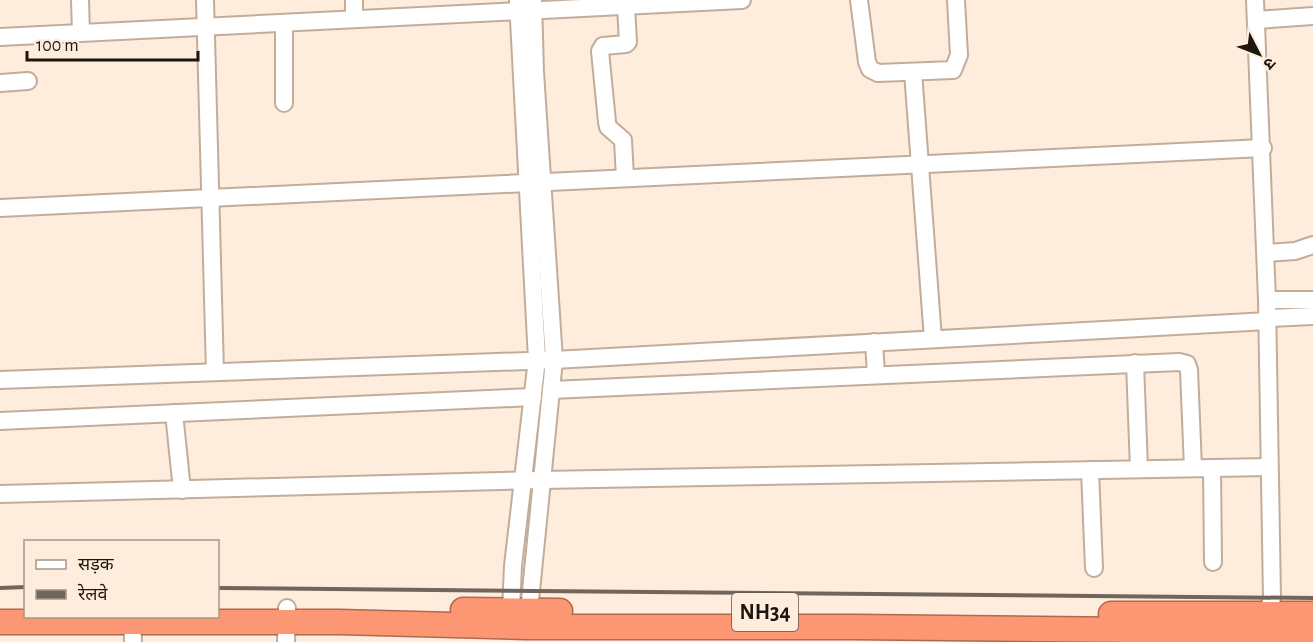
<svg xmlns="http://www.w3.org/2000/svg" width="1313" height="642" font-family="'Alegreya Sans','Noto Sans Devanagari',sans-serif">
  <rect width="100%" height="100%" fill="#feeddd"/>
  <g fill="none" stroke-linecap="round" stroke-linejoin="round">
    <defs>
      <g id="minor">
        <path d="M 80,0 L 81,33"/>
        <path d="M 205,0 L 215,372"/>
        <path d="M 354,0 L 354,19"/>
        <path d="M 859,0 L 867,62 L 870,69 L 878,73 L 953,70 L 959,55 L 956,0"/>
        <path d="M 1255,0 L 1267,300 L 1272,598 L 1265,622"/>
        <path d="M 1256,20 L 1313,16"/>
        <path d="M 284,24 L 284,103"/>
        <path d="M 0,37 L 742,0"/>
        <path d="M 913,72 L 933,339"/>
        <path d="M 0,83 L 28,81"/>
        <path d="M 625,178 L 623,140 L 608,127 L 607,122 L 600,51 L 603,46 L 626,44 L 628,42 L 626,6"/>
        <path d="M 0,208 L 1263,148"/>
        <path d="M 1266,253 L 1295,251 L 1313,245"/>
        <path d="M 1267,300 L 1313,300"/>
        <path d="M 1268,318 L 1313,316"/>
        <path d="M 874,342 L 876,375"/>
        <path d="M 1135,363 L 1139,469"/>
        <path d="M 0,380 L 554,360 L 1268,321"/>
        <path d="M 551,390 L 1179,362 L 1187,364 L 1189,370 L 1193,468"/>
        <path d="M 174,413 L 182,490"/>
        <path d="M 0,421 L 533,397"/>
        <path d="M 1212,468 L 1213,562"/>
        <path d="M 1090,470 L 1094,568"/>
        <path d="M 0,494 L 541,480 L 1269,467"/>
        <path d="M 511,610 L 513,566 L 537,359 L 518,1"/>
        <path d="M 529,611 L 554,360 L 535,72 L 533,1"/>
        <path d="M 132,616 L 133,642"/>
        <path d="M 286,642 L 287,608"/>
      </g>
      <g id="highway">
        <path d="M 463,610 L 560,611"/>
        <path d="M 1111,614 L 1313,614"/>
        <path d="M 0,622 L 339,622 L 527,627 L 855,627 L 1313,632"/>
      </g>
    </defs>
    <!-- minor casing -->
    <use href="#minor" stroke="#c2ad9b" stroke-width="20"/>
    <!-- highway casing -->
    <use href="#highway" stroke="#af694f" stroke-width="27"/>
    <!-- minor -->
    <use href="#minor" stroke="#fff" stroke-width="16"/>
    <!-- highway -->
    <use href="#highway" stroke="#fd9672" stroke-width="24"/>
    <!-- rail -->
    <g stroke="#71665c" stroke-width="4">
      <path d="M 0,588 L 26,587"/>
      <path d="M 218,588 L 1313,598"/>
    </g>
  </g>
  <g text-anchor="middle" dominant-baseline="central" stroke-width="6" stroke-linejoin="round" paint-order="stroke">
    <!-- shield labels -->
    <rect fill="#feeddd" stroke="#60564d" stroke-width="1.5" x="732" y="593" width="66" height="38" rx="4.5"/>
    <g font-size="22" font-weight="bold" fill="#1d160f">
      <text x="765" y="612">NH34</text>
    </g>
  </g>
  <!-- legend -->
  <rect x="24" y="540" width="195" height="78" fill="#feeddd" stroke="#a4978b" stroke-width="1.5"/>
  <rect x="36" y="560" width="30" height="9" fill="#ffffff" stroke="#a4978b" stroke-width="1.5"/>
  <text x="78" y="570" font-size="18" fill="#1d160f">सड़क</text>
  <rect x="36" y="590" width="30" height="9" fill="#71665c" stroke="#a4978b" stroke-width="1.5"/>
  <text x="78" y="600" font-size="18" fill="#1d160f">रेलवे</text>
  <!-- north arrow -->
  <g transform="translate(1259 54) rotate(132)" stroke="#feeddd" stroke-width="4.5" paint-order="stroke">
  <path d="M0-4.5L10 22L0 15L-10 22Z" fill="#1d160f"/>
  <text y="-9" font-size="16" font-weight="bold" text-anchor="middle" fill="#1d160f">उ</text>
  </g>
  <!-- scale -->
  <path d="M27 51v9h171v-9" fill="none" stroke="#1d160f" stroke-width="3"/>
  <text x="36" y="51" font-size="18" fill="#1d160f" stroke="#feeddd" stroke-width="4.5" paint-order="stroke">100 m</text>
</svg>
